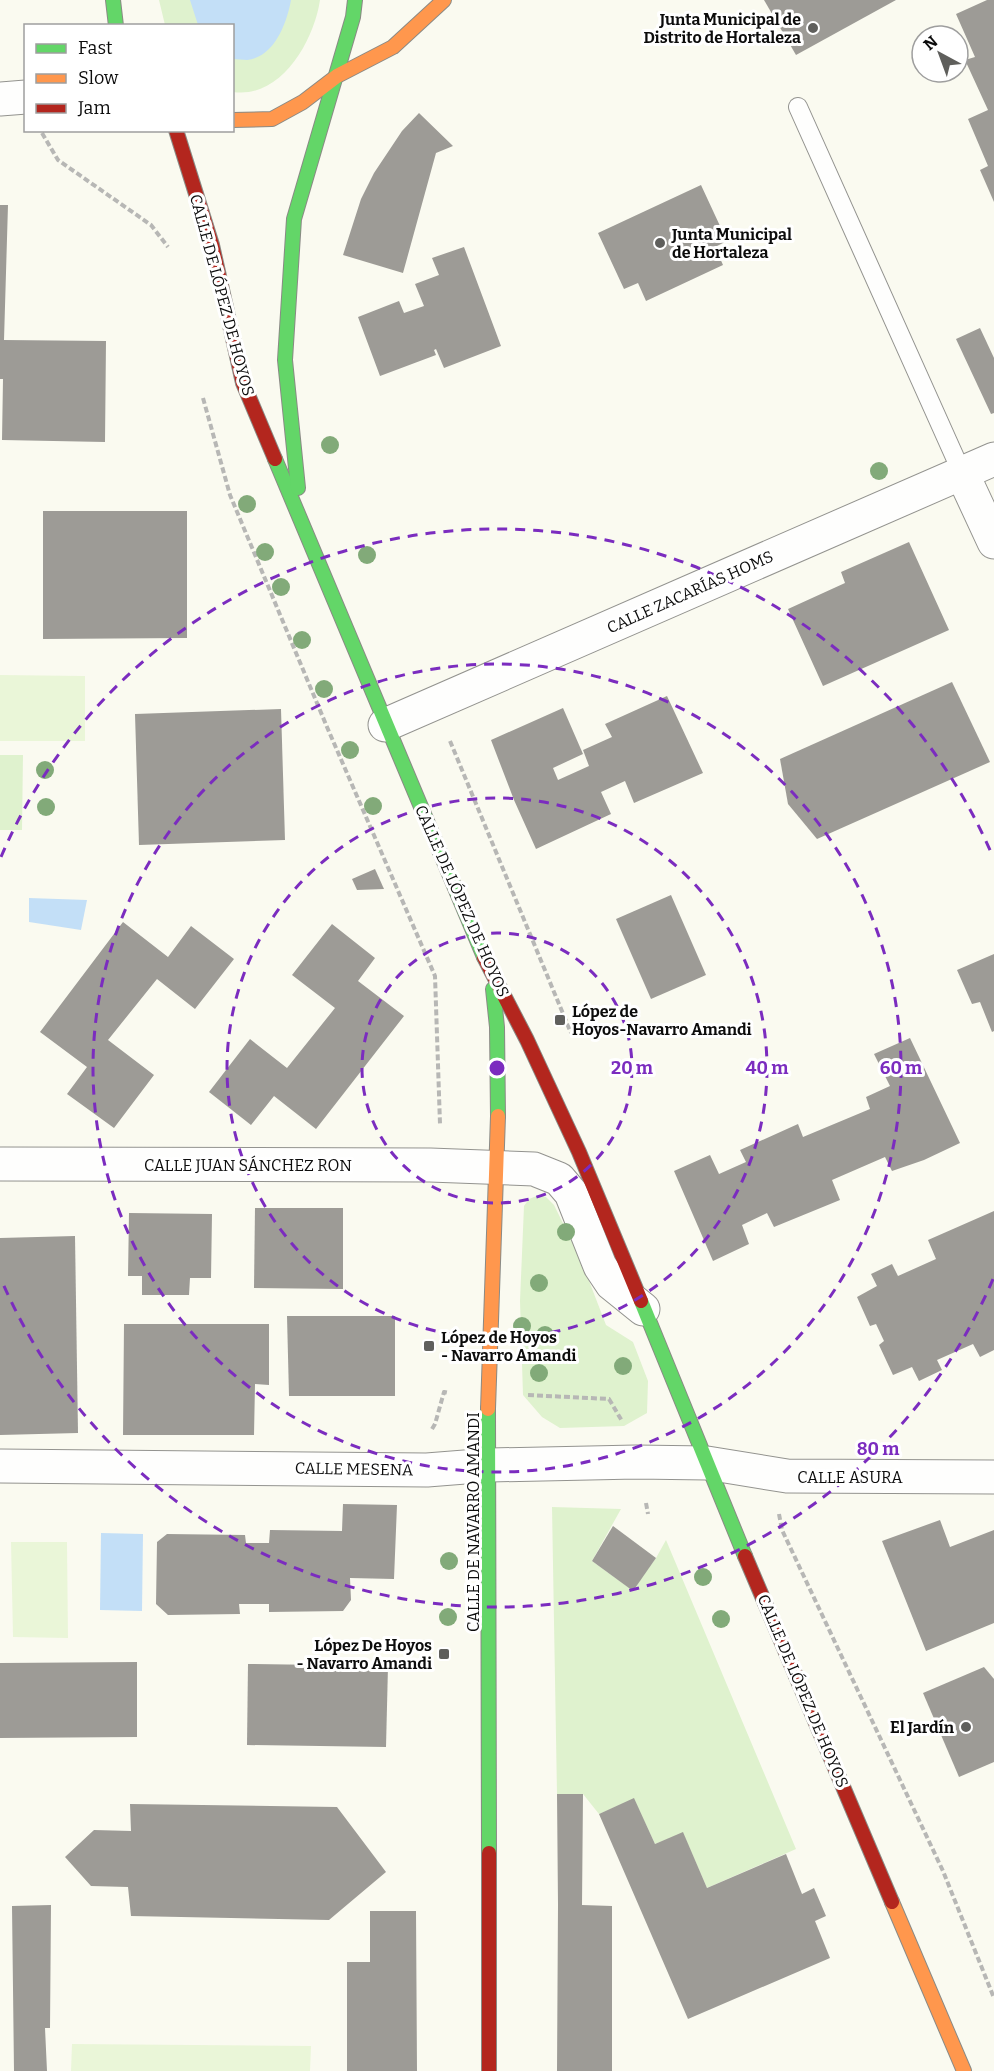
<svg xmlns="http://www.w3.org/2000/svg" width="994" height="2071" font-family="Bitter,serif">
  <rect width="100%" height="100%" fill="#fafaf0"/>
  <!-- green -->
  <g fill="#dff2ce">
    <path d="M 159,0 L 320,0 C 314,41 281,99 233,92 L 232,26 L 165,25 Z"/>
    <path d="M 0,755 L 23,755 L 22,830 L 0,830 Z"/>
    <path d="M 539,1195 L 546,1197 L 554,1205 L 581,1260 L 606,1325 L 633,1342 L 648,1381 L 647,1413 L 624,1426 L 560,1428 L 542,1417 L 523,1395 L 520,1301 L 524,1206 L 529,1199 Z"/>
    <path d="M 552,1507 L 621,1509 L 592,1561 L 632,1590 L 656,1558 L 666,1540 L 796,1849 L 707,1888 L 683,1833 L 655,1844 L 634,1799 L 599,1814 L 583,1794 L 557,1794 Z"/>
  </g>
  <!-- pitch -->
  <g fill="#eaf6d8">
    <path d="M 0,675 L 85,676 L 85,741 L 0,741 Z"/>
    <path d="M 11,1542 L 67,1542 L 68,1638 L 13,1637 Z"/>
    <path d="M 72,2044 L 311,2046 L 310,2071 L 71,2071 Z"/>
  </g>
  <!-- water -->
  <g fill="#c3dff7">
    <path d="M 190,0 L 291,0 C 287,22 275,57 247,60 C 243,60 237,59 233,59 L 232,26 L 198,25 Z"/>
    <path d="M 29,898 L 87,900 L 81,930 L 29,922 Z"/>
    <path d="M 101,1533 L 143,1534 L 142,1611 L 100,1610 Z"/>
  </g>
  <!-- building -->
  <g fill="#9d9b96">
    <path d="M 764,0 L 896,0 L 796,55 Z"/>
    <path d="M 987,0 L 994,0 L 994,202 L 980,170 L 988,166 L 968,119 L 988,110 L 965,60 L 975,57 L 956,14 Z"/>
    <path d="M 419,113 L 453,146 L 436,153 L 403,273 L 343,255 L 361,199 L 374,173 L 402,131 Z"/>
    <path d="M 701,185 L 727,241 L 715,247 L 723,265 L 646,301 L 638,283 L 624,289 L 598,233 Z"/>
    <path d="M 0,205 L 8,205 L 4,340 L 106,341 L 105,442 L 2,440 L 3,379 L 0,379 Z"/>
    <path d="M 464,247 L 501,346 L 444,368 L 436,349 L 434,350 L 436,355 L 380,376 L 358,317 L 399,301 L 404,313 L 424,306 L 415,284 L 439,275 L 432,258 Z"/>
    <path d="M 980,328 L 994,358 L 994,413 L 991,414 L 956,339 Z"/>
    <path d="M 43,511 L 187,511 L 187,638 L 43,639 Z"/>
    <path d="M 909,542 L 949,630 L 823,686 L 788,609 L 845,583 L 841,572 Z"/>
    <path d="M 952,682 L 990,762 L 817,839 L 788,804 L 780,759 Z"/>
    <path d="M 667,696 L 703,773 L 634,803 L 625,781 L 601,792 L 611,814 L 536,849 L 514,800 L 491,740 L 563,708 L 583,754 L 553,768 L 558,780 L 589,766 L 583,750 L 612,737 L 605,724 Z"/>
    <path d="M 281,709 L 285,840 L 139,845 L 135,714 Z"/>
    <path d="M 375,869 L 384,889 L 357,890 L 352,879 Z"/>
    <path d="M 671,895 L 706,975 L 651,999 L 616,919 Z"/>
    <path d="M 123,922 L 168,957 L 191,926 L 234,959 L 195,1009 L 157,979 L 108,1040 L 154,1075 L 114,1128 L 67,1094 L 87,1067 L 40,1032 Z"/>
    <path d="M 332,924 L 375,958 L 358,981 L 404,1016 L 316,1129 L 274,1096 L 251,1125 L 209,1092 L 250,1039 L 287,1068 L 335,1008 L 292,975 Z"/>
    <path d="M 994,954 L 994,1031 L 992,1032 L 980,1002 L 972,1004 L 957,970 Z"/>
    <path d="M 910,1038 L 960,1143 L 924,1160 L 892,1171 L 885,1157 L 832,1180 L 840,1200 L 774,1227 L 767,1213 L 742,1225 L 749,1244 L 713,1261 L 674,1171 L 710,1155 L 719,1174 L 746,1162 L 740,1150 L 798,1124 L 803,1137 L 870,1109 L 866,1097 L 890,1086 L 874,1054 Z"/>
    <path d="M 255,1208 L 343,1208 L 343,1289 L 254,1288 Z"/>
    <path d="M 994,1211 L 994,1350 L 980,1357 L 973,1344 L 937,1360 L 942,1370 L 919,1381 L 912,1367 L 893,1375 L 879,1345 L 884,1341 L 876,1324 L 870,1326 L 857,1297 L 877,1286 L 871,1274 L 892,1264 L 898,1276 L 936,1259 L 928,1240 Z"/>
    <path d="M 129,1213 L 212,1214 L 211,1278 L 190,1278 L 189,1295 L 142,1295 L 142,1276 L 128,1276 Z"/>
    <path d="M 75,1236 L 78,1433 L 0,1435 L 0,1238 Z"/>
    <path d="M 287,1316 L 395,1316 L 395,1396 L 289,1396 Z"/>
    <path d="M 124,1324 L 269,1324 L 269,1385 L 255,1384 L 254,1435 L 123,1435 Z"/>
    <path d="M 343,1504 L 397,1505 L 394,1579 L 350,1578 L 351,1600 L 343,1611 L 269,1612 L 269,1604 L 239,1604 L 240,1614 L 168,1615 L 156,1604 L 157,1542 L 167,1534 L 245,1535 L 246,1543 L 269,1543 L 270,1530 L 342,1531 Z"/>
    <path d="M 940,1520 L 950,1547 L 994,1530 L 994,1623 L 926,1651 L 882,1541 Z"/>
    <path d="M 613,1526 L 656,1558 L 633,1591 L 592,1561 Z"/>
    <path d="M 137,1662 L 137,1737 L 0,1738 L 0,1663 Z"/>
    <path d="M 248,1664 L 388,1666 L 386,1747 L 247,1745 Z"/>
    <path d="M 984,1667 L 994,1679 L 994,1762 L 959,1777 L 923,1693 Z"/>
    <path d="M 557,1794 L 583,1794 L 582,1905 L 612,1906 L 612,2071 L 557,2071 L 558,1905 Z"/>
    <path d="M 634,1798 L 655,1844 L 683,1832 L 707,1888 L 786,1854 L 802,1894 L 814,1888 L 826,1916 L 815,1921 L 830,1958 L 688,2019 L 599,1814 Z"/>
    <path d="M 130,1804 L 337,1807 L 386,1872 L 329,1920 L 131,1916 L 128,1887 L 91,1886 L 65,1857 L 94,1830 L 131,1831 Z"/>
    <path d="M 51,1905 L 50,2028 L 45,2028 L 47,2071 L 14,2071 L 12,1906 Z"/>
    <path d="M 370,1911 L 416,1911 L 417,2071 L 347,2071 L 347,1962 L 370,1962 Z"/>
  </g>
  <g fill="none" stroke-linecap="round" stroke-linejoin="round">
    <defs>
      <path id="lane" d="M 798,107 L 962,473"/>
      <g id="street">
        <path d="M 0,99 L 26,97"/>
        <path d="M 962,473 L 994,542"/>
        <path d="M 385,725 L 994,459"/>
        <path d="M 0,1164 L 430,1165 L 534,1169 L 559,1179 L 571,1193 L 600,1266 L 612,1284 L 643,1309"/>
        <path d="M 0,1466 L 427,1470 L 490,1465 L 636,1462 L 707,1463 L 787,1476 L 994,1477"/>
      </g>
      <g id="fast">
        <path d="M 113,0 L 116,26"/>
        <path d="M 275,459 L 484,957"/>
        <path d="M 298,488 L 285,360 L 294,219 L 353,17 L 355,0"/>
        <path d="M 493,989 L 497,1027 L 498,1116"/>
        <path d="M 641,1301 L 745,1556"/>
        <path d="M 488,1409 L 489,1853"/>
      </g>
      <g id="slow">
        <path d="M 232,120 L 272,119 L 303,102 L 337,76 L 393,47 L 444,0"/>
        <path d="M 488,1409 L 498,1116"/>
        <path d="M 892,1902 L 964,2071"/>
      </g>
      <g id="jam">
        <path d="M 176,130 L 212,245 L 243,383 L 275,459"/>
        <path d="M 484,957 L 527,1040 L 579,1152 L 641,1301"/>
        <path d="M 745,1556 L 892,1902"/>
        <path d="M 489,2071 L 489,1853"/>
      </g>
    </defs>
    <!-- lane casing -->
    <use href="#lane" stroke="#93938f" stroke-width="20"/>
    <!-- street casing -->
    <use href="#street" stroke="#93938f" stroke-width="35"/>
    <!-- fast casing -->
    <use href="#fast" stroke="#8a8a85" stroke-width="16"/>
    <!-- slow casing -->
    <use href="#slow" stroke="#8a8a85" stroke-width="16"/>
    <!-- jam casing -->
    <use href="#jam" stroke="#8a8a85" stroke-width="16"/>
    <!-- path -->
    <g stroke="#b7b7b5" stroke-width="4" stroke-dasharray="6 3" stroke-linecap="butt">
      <path d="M 42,133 L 58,160 L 151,225 L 168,247"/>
      <path d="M 203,398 L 230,495 L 327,727 L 435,976 L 440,1124"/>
      <path d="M 450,741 L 571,1033"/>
      <path d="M 528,1395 L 609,1399 L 622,1421"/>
      <path d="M 432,1429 L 435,1424 L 444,1392 L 449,1393"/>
      <path d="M 646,1503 L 648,1514"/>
      <path d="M 779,1514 L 782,1530 L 943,1871 L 994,1998"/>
    </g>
    <!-- lane -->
    <use href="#lane" stroke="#fefefd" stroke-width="18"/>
    <!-- street -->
    <use href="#street" stroke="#fefefd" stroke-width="33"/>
    <!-- fast -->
    <use href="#fast" stroke="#63d668" stroke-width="14"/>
    <!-- slow -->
    <use href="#slow" stroke="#ff974d" stroke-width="14"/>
    <!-- jam -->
    <use href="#jam" stroke="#b3261e" stroke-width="14"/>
  </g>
  <!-- trees -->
  <g fill="#82aa79">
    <circle cx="330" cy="445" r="9"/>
    <circle cx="879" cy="471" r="9"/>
    <circle cx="247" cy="504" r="9"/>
    <circle cx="265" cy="552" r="9"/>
    <circle cx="367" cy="555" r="9"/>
    <circle cx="281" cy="587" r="9"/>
    <circle cx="302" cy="640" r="9"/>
    <circle cx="324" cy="689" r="9"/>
    <circle cx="350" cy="750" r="9"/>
    <circle cx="45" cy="770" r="9"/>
    <circle cx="373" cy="806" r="9"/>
    <circle cx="46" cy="807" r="9"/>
    <circle cx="566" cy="1232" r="9"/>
    <circle cx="539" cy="1283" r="9"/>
    <circle cx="522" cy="1326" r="9"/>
    <circle cx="545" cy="1335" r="9"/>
    <circle cx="623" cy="1366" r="9"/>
    <circle cx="539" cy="1373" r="9"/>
    <circle cx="449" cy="1561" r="9"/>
    <circle cx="703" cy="1577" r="9"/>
    <circle cx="448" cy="1617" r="9"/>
    <circle cx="721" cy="1619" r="9"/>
  </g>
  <!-- distance rings -->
  <g fill="none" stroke="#7b2cbf" stroke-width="3" stroke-dasharray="10 8">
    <circle cx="497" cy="1068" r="135"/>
    <circle cx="497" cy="1068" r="270"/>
    <circle cx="497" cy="1068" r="404"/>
    <path d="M993 1279A539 539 0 0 1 1 1279M1 857A539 539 0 0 1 993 857"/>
  </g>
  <!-- markers -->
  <g fill="#5f5f5c" stroke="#fff" stroke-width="2">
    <circle cx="813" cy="28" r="6"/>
    <circle cx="660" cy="243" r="6"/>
    <rect x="554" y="1014" width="12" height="12" rx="3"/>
    <rect x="423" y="1340" width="12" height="12" rx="3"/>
    <rect x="438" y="1648" width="12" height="12" rx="3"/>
    <circle cx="966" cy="1727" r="6"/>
  </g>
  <g text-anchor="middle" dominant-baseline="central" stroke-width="6" stroke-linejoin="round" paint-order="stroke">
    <!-- poi labels -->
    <g font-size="16" font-weight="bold" fill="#0c0c0c" stroke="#fff" text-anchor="end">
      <text x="801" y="19">Junta Municipal de<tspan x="801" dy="18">Distrito de Hortaleza</tspan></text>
      <text x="672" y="234" text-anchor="start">Junta Municipal<tspan x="672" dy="18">de Hortaleza</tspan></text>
      <text x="572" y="1011" text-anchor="start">López de<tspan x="572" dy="18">Hoyos-Navarro Amandi</tspan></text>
      <text x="441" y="1337" text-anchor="start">López de Hoyos<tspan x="441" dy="18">- Navarro Amandi</tspan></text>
      <text x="432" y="1645">López De Hoyos<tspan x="432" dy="18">- Navarro Amandi</tspan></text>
      <text x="954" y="1727">El Jardín</text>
    </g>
    <!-- street labels -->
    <g font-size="16" fill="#0c0c0c" stroke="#fff">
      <text transform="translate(222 295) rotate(75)">CALLE DE LÓPEZ DE HOYOS</text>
      <text transform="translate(690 592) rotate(-24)">CALLE ZACARÍAS HOMS</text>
      <text transform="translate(462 901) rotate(66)">CALLE DE LÓPEZ DE HOYOS</text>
      <text x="248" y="1165">CALLE JUAN SÁNCHEZ RON</text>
      <text transform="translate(354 1469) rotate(1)">CALLE MESENA</text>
      <text x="850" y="1477">CALLE ASURA</text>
      <text transform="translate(473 1522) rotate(-90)">CALLE DE NAVARRO AMANDI</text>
      <text transform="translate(803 1691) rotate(67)">CALLE DE LÓPEZ DE HOYOS</text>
    </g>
  </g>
  <circle cx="497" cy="1068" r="9" fill="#7b2cbf" stroke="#fff" stroke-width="3"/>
  <g font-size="18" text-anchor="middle" font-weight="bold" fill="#7b2cbf" stroke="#fff" stroke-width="6" stroke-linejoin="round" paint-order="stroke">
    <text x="632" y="1074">20 m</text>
    <text x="767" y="1074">40 m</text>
    <text x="901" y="1074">60 m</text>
    <text x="878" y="1455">80 m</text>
  </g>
  <!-- legend -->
  <rect x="24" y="24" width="210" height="108" fill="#ffffff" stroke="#9e9e9e" stroke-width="1.5"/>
  <rect x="36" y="44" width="30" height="9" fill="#63d668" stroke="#9e9e9e" stroke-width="1.5"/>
  <text x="78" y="54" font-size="18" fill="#0c0c0c">Fast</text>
  <rect x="36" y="74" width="30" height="9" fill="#ff974d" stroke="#9e9e9e" stroke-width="1.5"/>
  <text x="78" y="84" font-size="18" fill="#0c0c0c">Slow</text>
  <rect x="36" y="104" width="30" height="9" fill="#b3261e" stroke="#9e9e9e" stroke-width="1.5"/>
  <text x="78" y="114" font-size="18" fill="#0c0c0c">Jam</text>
  <!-- north arrow -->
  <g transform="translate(940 54) rotate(319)"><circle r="28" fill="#ffffff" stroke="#9e9e9e" stroke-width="1.5"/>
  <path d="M0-4.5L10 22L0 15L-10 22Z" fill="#5f5f5c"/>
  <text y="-9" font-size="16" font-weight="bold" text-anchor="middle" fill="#0c0c0c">N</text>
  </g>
</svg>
